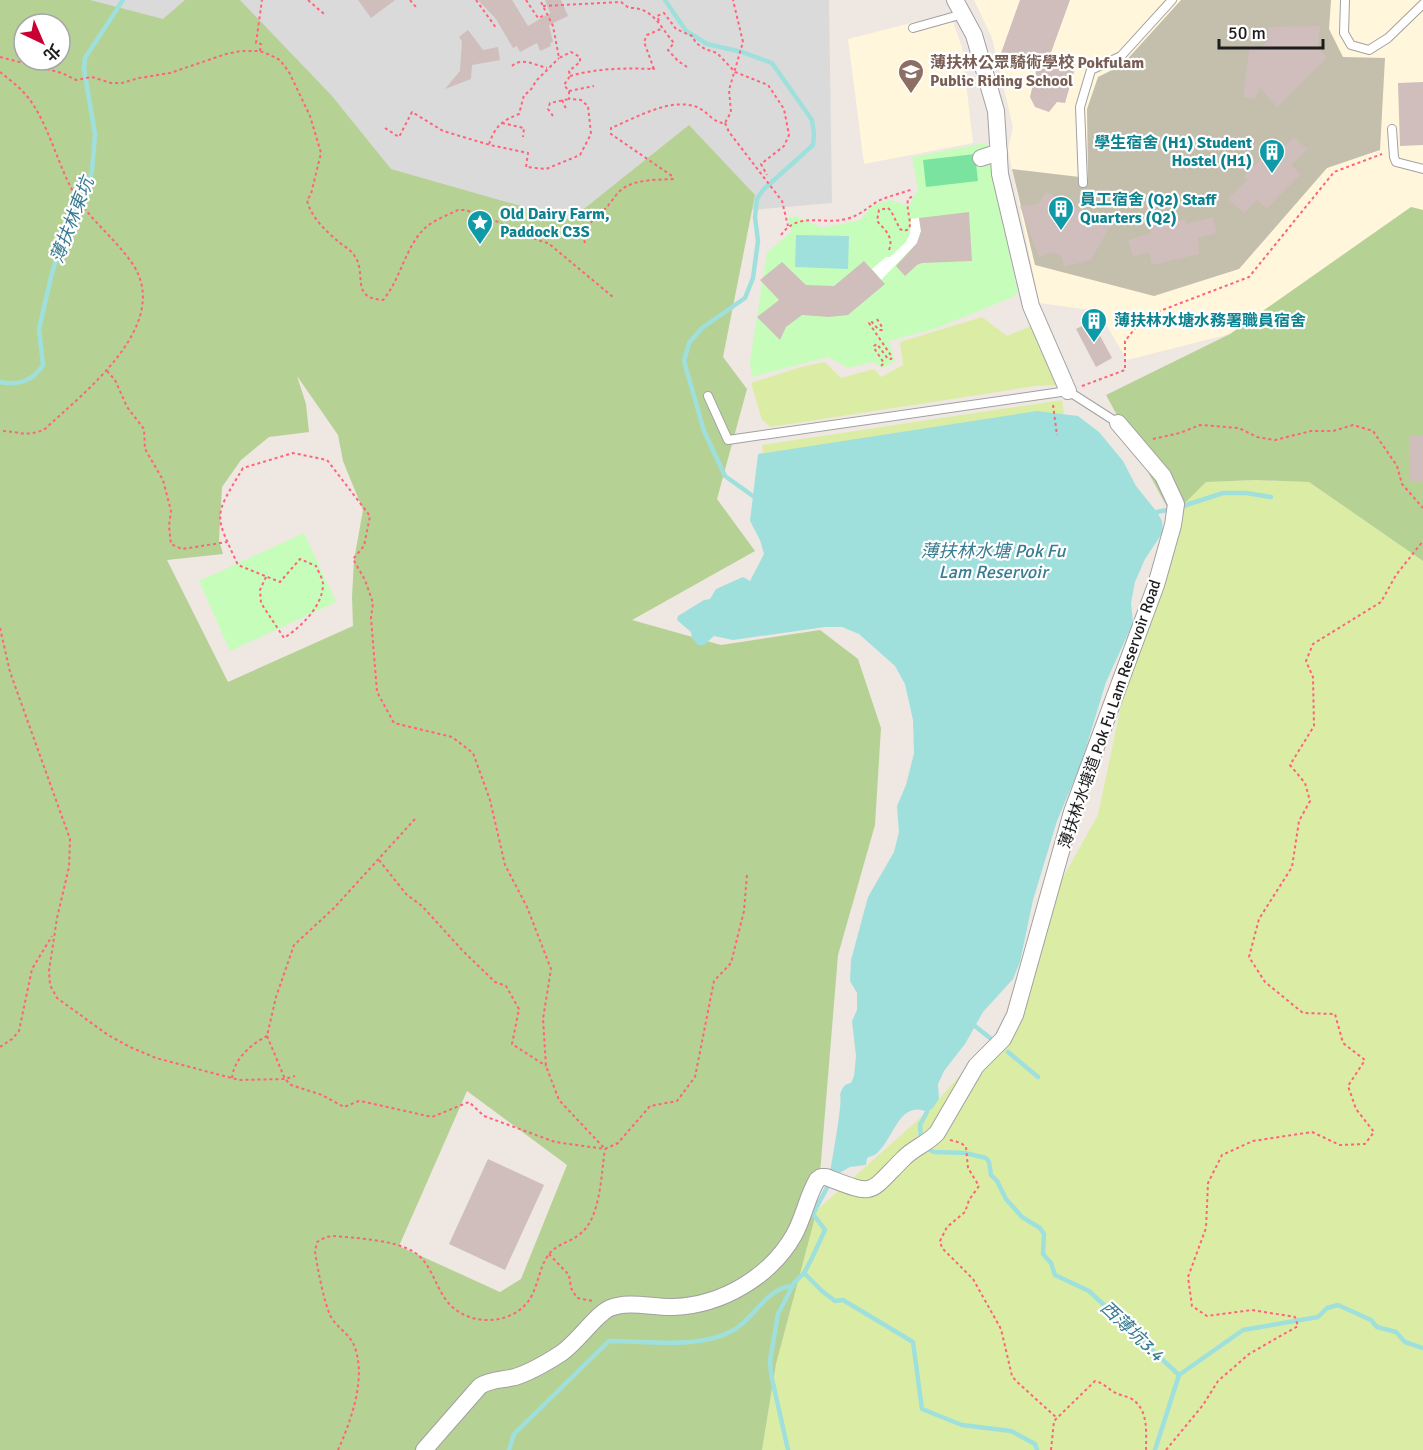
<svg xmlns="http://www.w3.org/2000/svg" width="1423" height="1450" font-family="Signika,'Noto Sans TC',sans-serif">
  <rect width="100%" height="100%" fill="#efe7e2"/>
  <!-- residential -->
  <g fill="#dbdada">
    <path d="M 33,0 L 189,0 L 148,34 Z"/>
    <path d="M 211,0 L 829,0 L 832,203 L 740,211 L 555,236 L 376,184 Z"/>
  </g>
  <!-- education -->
  <g fill="#fff6db">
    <path d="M 974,0 L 1423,0 L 1423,210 L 1411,207 L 1230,334 L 1127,360 L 1098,311 L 1039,303 L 1008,150 L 1013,127 L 992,38 Z"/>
    <path d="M 950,13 L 962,47 L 973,143 L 864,164 L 848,39 Z"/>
  </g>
  <!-- construction -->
  <path fill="#c4bead" d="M 1181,0 L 1331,0 L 1329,29 L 1343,57 L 1385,58 L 1380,150 L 1327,168 L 1239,269 L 1154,296 L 1035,265 L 1012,169 L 1088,178 L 1087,109 L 1098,77 L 1122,65 Z"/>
  <!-- grass -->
  <g fill="#dbeda4">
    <path d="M 982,317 L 1007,336 L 1033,325 L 1056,385 L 1035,386 L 771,427 L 762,420 L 751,383 L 801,367 L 825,362 L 841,378 L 874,369 L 881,377 L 903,365 L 900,342 Z"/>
    <path d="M 1062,400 L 1064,414 L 764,459 L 762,445 Z"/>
    <path d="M 1255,480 L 1309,482 L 1423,561 L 1423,1450 L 762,1450 L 776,1364 L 817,1210 L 929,1110 L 1003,1028 L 1034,929 L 1098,815 L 1122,701 L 1172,516 L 1206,482 Z"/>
  </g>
  <!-- forest -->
  <g fill="#b6d194" fill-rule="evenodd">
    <path d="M 0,0 L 90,0 L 163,19 L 185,0 L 240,0 L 332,96 L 391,169 L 570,220 L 689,125 L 755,195 L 723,357 L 747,389 L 717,499 L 755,551 L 632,620 L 721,645 L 820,630 L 858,659 L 881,728 L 875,825 L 838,955 L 817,1210 L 776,1364 L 762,1450 L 0,1450 ZM 24,24 L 60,24 L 60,60 L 24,60 ZM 297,376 L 338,435 L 343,461 L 363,510 L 354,560 L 352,597 L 353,626 L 228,682 L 167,560 L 223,554 L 219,540 L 222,487 L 241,460 L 269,437 L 309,432 L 306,404 ZM 467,1091 L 567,1165 L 521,1279 L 500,1292 L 399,1246 Z"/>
    <path d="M 1411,207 L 1423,210 L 1423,561 L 1309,482 L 1255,480 L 1206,482 L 1172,516 L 1106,395 L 1230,334 Z"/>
  </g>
  <!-- park -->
  <g fill="#c7fdbb">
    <path d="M 986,143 L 1018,293 L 1010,298 L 937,328 L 889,341 L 895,361 L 884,368 L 873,362 L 848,368 L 828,357 L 752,377 L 750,361 L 767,253 L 791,232 L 788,218 L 796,216 L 822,228 L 860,220 L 873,205 L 890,200 L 909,206 L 918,189 L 912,157 Z"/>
    <path d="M 304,533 L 336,602 L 230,651 L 199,581 Z"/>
  </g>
  <!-- pitch -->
  <path fill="#7ae39f" d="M 975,154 L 978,181 L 926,187 L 923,160 Z"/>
  <!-- water -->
  <g fill="#9fe0dd">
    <path d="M 796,235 L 849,236 L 848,269 L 795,267 Z"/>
    <path d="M 1037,411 L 1078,416 L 1099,432 L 1123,461 L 1136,486 L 1157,512 L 1162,521 L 1163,532 L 1145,559 L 1135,582 L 1131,603 L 1133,623 L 1106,682 L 1081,764 L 1057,821 L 1033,900 L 1020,962 L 1013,979 L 983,1012 L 965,1044 L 944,1071 L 938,1084 L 939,1099 L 933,1108 L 927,1112 C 899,1099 893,1141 876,1154 C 874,1156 870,1156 867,1158 L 866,1165 L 850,1167 L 836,1175 L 830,1173 C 832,1159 843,1102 840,1095 C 842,1088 844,1084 851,1083 L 854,1076 L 856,1056 L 852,1021 L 857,1010 L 857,993 L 850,981 L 851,960 L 868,897 L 894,852 L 899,832 L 897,806 L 906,785 L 914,753 L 913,720 L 905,684 L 895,666 L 859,634 L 842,627 L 825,627 L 733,640 L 714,636 L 704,645 L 698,645 L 692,638 L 691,632 L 677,620 L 678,616 L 704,600 L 710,599 L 716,589 L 743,577 L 750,581 L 764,554 L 760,540 L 750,521 L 758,454 Z"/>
  </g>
  <!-- pier -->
  <path fill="#fff" d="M 919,218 L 921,231 L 917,243 L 881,280 L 872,269 L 886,257 L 890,257 L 906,242 L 910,234 L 911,219 Z"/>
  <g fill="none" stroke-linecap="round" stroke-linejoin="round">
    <!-- stream -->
    <g stroke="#9fe0dd" stroke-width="4.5">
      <path d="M 665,0 L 686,31 L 707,44 L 742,52 L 772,63 L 812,120 L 814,134 L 813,145 L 763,190 L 757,199 L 755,217 L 758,241 L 753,278 L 745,298 L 702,328 L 689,343 L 684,361 L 704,431 L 725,476 L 753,496"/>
      <path d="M 0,382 C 17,386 33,381 43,365 L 39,329 L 51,277 L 62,239 L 73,213 L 88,185 L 92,171 L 95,134 L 84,69 L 85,58 L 123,0"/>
      <path d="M 1180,507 L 1223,493 L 1246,493 L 1271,497"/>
      <path d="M 1157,512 L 1172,509"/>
      <path d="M 975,1026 L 990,1038"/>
      <path d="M 1008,1052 L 1038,1077"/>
      <path d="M 921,1140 L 920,1125 L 927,1112"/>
      <path d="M 925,1147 L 934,1152 L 965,1153 L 986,1158 L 989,1162 L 991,1175 L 997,1181 L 1006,1199 L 1022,1217 L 1040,1228 L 1044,1234 L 1043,1254 L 1051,1263 L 1055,1275 L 1089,1291 L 1179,1375 L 1243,1330 L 1318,1317 L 1327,1308 L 1338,1305 L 1371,1320 L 1377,1327 L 1396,1332 L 1405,1342 L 1423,1348"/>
      <path d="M 804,1273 L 822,1291 L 835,1301 L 843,1300 L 913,1342 L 922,1409 L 962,1425 L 1011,1431 L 1035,1444 L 1037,1450"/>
      <path d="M 509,1450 L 514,1434 L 609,1341 C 646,1341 699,1349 732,1331 C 755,1319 765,1288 793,1286"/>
      <path d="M 788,1450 L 771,1374 L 770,1361 L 778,1314 L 794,1283 L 804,1273 L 811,1260 L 825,1230 L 813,1214 L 830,1182"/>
      <path d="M 1155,1450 L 1179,1375"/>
    </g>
  </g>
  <!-- building -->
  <g fill="#cfbebb">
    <path d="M 358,0 L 395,0 L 371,18 Z"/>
    <path d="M 478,0 L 512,0 L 528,26 L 550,13 L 545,0 L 561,0 L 568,16 L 549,25 L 553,42 L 550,43 L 551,46 L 540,51 L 537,43 L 520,52 L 517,46 L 513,48 L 496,19 Z"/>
    <path d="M 1020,0 L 1070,0 L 1049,58 L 1076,65 L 1065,103 L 1057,102 L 1049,112 L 1035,107 L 1030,97 L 1037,67 L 1000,56 Z"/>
    <path d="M 1320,26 L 1318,47 L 1327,58 L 1277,107 L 1260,88 L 1255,99 L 1243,97 L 1250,45 L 1260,48 L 1269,40 L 1268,27 Z"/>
    <path d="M 468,30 L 483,50 L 498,47 L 500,60 L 472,65 L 471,79 L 445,89 L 460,71 L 462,41 L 459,37 Z"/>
    <path d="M 1423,82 L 1423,145 L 1400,146 L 1398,83 Z"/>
    <path d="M 1294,137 L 1307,149 L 1291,165 L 1301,174 L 1267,208 L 1257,200 L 1244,213 L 1228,199 L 1247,180 L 1244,176 L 1270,151 L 1275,156 Z"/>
    <path d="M 1046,192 L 1111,225 L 1091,260 L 1064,267 L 1061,256 L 1050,252 L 1039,258 L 1020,206 L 1038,204 Z"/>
    <path d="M 969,212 L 972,261 L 922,263 L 917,265 L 905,276 L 896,266 L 917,243 L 921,231 L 919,218 Z"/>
    <path d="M 1213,217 L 1217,233 L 1198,238 L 1199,254 L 1152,265 L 1149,252 L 1133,257 L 1128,240 L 1151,233 L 1150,228 L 1185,219 L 1186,224 Z"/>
    <path d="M 864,261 L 885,284 L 848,315 L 829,317 L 802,315 L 786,327 L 780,340 L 757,317 L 779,300 L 760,280 L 782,262 L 806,285 L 834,286 Z"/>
    <path d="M 1092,321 L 1112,358 L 1096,367 L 1076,329 Z"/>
    <path d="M 1409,435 L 1423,435 L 1423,482 L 1410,482 Z"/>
    <path d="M 488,1159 L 544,1185 L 505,1270 L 449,1244 Z"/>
  </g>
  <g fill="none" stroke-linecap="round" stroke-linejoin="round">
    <defs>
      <g id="lane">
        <path d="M 1345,0 L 1344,33 L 1351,45 L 1369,50 L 1388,38 L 1423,4"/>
        <path d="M 913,28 L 963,14"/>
        <path d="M 1392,129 L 1394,157 L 1396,162 L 1423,169"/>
        <path d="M 1083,183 L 1080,107 L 1091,70 L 1121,56 L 1172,0"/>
        <path d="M 708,396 L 728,440 L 1068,391 L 1118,423"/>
      </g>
      <g id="street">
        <path d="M 955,0 L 974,35 L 996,111 L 1000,174 L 1031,306 L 1068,391"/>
        <path d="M 981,158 L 999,152"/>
        <path d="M 424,1450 L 480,1386 C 491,1379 503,1380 515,1377 C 531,1372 546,1363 560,1354 C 576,1344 596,1314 610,1308 C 629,1300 654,1308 674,1307 C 722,1305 770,1277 794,1235 C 804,1217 807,1197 817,1180 L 821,1177 L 826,1177 C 876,1196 867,1195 903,1159 C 913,1148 927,1144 937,1133 L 976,1066 L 1003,1039 L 1015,1015 L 1072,812 L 1156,585 L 1173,525 L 1176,504 L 1163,476 L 1118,423"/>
      </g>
    </defs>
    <!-- lane casing -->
    <use href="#lane" stroke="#a1a1a1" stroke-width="10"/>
    <!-- street casing -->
    <use href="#street" stroke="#a1a1a1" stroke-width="18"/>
    <!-- path -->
    <g stroke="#ff637b" stroke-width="2" stroke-dasharray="3 3" stroke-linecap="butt">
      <path d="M 308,0 L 324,14"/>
      <path d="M 410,0 L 416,7"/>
      <path d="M 476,0 L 497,29"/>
      <path d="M 526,0 L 538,18 L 545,15"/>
      <path d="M 543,6 L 621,2 L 629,8 C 653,7 660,27 674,43 L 668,50 L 678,61 L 687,67"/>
      <path d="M 659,21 L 657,16 L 664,13 L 676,29 L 692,36 L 696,43 L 705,49 L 717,53 L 735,72 L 768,85 L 784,109 L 789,135 L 784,146 L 761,164 L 767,175"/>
      <path d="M 260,51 L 261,44 L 256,43 L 262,0"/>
      <path d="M 0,57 L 62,73 L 76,80 L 92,77 L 111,83 L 122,83 L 139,78 L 170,73 L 226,54 L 241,51 L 260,51 L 270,55 L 280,60 L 289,72 L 310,116 L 321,153 L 311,194 L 307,200 C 311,218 327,232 340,243 C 345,247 351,250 354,255 C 368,274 349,298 383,300 C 401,279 405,247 425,228 C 434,220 448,215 458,210 L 463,210 C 493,215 519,236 548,243 L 613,297"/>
      <path d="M 512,66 C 522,57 535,65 547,68"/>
      <path d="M 654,69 L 644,42 L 647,35 L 663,28"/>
      <path d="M 0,72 C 10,80 22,89 30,100 C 50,128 58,166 75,195 C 91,221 117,240 134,266 C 171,327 83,393 45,429 C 26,438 19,431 0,431"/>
      <path d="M 570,76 C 597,68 626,68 654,69 L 650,67"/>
      <path d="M 569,91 L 594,86"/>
      <path d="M 562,100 L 567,111"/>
      <path d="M 553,116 L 548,109 L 550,103 L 569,99"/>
      <path d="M 502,123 L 524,128 L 523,137"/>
      <path d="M 725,123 L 729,132 L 782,201 L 788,226"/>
      <path d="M 385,128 L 399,137 L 412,112 L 443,131 L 490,145 L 528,153 L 526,167 L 546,169 L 580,155 L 591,134 L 588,106 L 581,100 L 569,99 L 569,91 L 564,85 L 570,76 L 569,71 L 580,62 L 580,57 L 571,52 L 559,58 L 553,26 L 540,0"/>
      <path d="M 489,144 C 495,127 501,121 519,114 L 524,95 L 530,91 L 536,81 L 559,58"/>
      <path d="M 781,235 C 798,211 823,225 846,219 C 859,216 867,208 878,201 C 889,196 902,193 913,189"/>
      <path d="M 585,243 L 582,233 C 588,223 598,217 606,208 C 611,203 615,195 621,190 C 634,179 657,180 673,179 L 672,176 L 611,134 L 611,128 C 636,118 670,97 697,107 C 707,111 714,124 725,123 L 731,112 L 729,90 L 743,42 L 733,0"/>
      <path d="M 889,250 C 894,237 885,230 877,221 L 879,210 L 888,208 L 891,211 L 900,229 L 904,231 L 909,229 C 912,221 906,211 908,199 L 913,196"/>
      <path d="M 877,319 L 882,327 L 882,330 L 879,330 L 871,321 L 869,323 L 892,357 L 891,359 L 888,359 L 877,344 L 874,346 L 874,348 L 884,363 L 881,366"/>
      <path d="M 107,371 L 115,380 L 127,407 L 144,429 L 145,449 L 163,480 L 171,511 L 169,526 L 171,544 L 182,549 L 227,542"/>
      <path d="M 1082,386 L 1125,370 L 1125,341 L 1144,317 L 1249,277 L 1334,172 L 1382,154"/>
      <path d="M 1053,405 L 1057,435"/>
      <path d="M 1153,439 L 1180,433 L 1200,425 L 1239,428 L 1257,437 L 1275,440 L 1311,431 L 1333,431 L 1353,425 L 1373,431 L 1397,466 L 1402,484 L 1423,508"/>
      <path d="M 266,577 L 260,590 L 261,603 L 284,638 C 301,627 323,606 323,584 C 323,579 318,571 316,566 L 300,559 L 280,582 L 238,565 C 214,513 213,518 243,468 L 293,453 L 327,460 L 370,516 L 364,546 L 353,559 L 365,580 L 373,603 L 371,618 L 377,692 L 394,723 L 452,737 L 473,753 L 490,800 L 505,865 L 527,907 L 551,969 L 543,1019 L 546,1066 L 559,1100 L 605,1149"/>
      <path d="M 0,628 L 10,672 L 70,839 L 69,867 L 57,918 L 49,971 L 50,985 L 57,998 L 108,1035 L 130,1047 L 156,1058 L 239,1080 L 285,1079 L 295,1076"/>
      <path d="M 415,819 L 334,908 L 294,945 L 276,997 L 267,1036 L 285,1079 L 291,1085 L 322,1095 L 344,1107 L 359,1101 L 365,1102 L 432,1117 L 469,1102 L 484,1116 L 555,1142 L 605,1149 L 618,1143 L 650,1106 L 677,1101 L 695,1077 L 714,981 L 731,963 L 744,911 L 747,874"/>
      <path d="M 379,860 L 406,894 L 422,906 L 463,951 L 495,982 L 506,986 L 519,1009 L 512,1044 L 546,1066"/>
      <path d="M 0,1047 L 12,1039 L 19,1031 L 32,969 L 52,936"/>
      <path d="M 232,1078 C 234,1059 250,1045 267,1036"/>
      <path d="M 950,1140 L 961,1143 L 966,1147 L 968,1168 L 979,1186 L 969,1200 L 965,1212 L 947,1227 L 940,1241 L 942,1248 L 973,1279 L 1001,1329 L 1012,1376 L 1016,1381 L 1057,1418"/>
      <path d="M 549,1254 L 569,1275 L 571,1288 L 577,1298 L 593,1301"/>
      <path d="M 338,1450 C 351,1421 368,1375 353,1343 C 347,1332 335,1326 330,1315 C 323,1298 318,1270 315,1252 L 317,1242 L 326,1237 L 333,1236 C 356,1238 395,1240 414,1252 C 430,1262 434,1282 444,1297 C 461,1325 506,1328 527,1303 C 538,1289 538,1271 547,1257 C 555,1244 569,1243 580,1234 C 601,1218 601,1174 605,1149"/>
      <path d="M 1051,1450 L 1054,1421 L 1095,1381 C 1104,1383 1109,1390 1116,1393 C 1120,1395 1125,1396 1130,1398 C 1149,1408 1146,1432 1146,1450"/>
      <path d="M 1166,1450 L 1203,1405 L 1218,1381 L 1249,1354 L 1298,1326 L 1295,1317 L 1252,1310 L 1207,1316 L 1192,1306 L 1188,1277 L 1206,1228 L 1208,1183 L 1222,1155 L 1253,1141 L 1312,1132 L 1340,1145 L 1365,1144 L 1374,1132 L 1356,1109 L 1348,1086 L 1365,1060 L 1343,1043 L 1335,1014 L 1303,1013 L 1265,982 L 1249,957 L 1259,919 L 1292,867 L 1299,821 L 1310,801 L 1305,783 L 1290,765 L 1314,726 L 1313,677 L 1306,661 L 1313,644 L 1381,602 L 1396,575 L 1423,541"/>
    </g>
    <!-- lane -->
    <use href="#lane" stroke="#fff" stroke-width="8"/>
    <!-- street -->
    <use href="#street" stroke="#fff" stroke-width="16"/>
  </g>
  <!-- icons -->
  <defs>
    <symbol id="school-pin" viewBox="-11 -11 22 30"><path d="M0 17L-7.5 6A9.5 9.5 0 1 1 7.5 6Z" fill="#8d6e63" stroke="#fff"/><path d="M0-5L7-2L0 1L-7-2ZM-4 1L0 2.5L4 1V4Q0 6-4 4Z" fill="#fff"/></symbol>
    <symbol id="building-pin" viewBox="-11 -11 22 30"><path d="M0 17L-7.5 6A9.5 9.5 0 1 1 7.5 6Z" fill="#0f9aa8" stroke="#fff"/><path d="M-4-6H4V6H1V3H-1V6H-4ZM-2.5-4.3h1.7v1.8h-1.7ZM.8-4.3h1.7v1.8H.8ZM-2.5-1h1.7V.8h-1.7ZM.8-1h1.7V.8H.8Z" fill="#fff"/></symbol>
    <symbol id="sight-pin" viewBox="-11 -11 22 30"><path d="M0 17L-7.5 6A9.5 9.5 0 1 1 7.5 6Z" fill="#0f9aa8" stroke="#fff"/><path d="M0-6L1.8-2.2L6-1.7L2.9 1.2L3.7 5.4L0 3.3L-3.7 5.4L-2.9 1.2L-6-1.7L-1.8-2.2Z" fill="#fff"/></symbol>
  </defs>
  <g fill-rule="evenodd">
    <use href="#school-pin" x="896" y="57" width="30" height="40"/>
    <use href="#building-pin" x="1257" y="137" width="30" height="40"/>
    <use href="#building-pin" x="1046" y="194" width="30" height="40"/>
    <use href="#sight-pin" x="465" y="208" width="30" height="40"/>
    <use href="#building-pin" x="1079" y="306" width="30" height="40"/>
  </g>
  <g text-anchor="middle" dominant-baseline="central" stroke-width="4.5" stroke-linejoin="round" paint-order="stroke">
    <!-- education labels -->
    <g font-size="16" font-weight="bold" fill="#785e54" stroke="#fff" text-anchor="start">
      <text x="930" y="63">薄扶林公眾騎術學校 Pokfulam<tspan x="930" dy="18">Public Riding School</tspan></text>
    </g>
    <!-- culture labels -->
    <g font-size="16" font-weight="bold" fill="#0d838f" stroke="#fff" text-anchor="start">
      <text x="1252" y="143" text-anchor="end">學生宿舍 (H1) Student<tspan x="1252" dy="18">Hostel (H1)</tspan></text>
      <text x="1080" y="200">員工宿舍 (Q2) Staff<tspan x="1080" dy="18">Quarters (Q2)</tspan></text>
      <text x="500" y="214">Old Dairy Farm,<tspan x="500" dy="18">Paddock C3S</tspan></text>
      <text x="1114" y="321">薄扶林水塘水務署職員宿舍</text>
    </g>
    <!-- street labels -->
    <g font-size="16" fill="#1d1d1d" stroke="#fff">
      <text transform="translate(1110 714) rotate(-71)">薄扶林水塘道 Pok Fu Lam Reservoir Road</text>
    </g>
    <!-- water labels -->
    <g font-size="18" font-style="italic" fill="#3a7c92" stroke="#fff">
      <text transform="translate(72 220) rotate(-69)">薄扶林東坑</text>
      <text x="993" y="551">薄扶林水塘 Pok Fu<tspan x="993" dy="21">Lam Reservoir</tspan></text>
      <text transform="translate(1132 1331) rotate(43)">西薄坑3.4</text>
    </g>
  </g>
  <!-- north arrow -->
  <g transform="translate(42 42) rotate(136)"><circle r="28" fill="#ffffff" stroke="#a5a5a5" stroke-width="1.5"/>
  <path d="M0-4.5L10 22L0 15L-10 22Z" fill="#ca0034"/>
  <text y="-9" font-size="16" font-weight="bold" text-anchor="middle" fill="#1d1d1d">北</text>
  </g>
  <!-- scale -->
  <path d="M1219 39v9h104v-9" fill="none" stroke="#1d1d1d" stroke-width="3"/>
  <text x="1228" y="39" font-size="18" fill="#1d1d1d" stroke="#ffffff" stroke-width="4.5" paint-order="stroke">50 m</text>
</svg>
